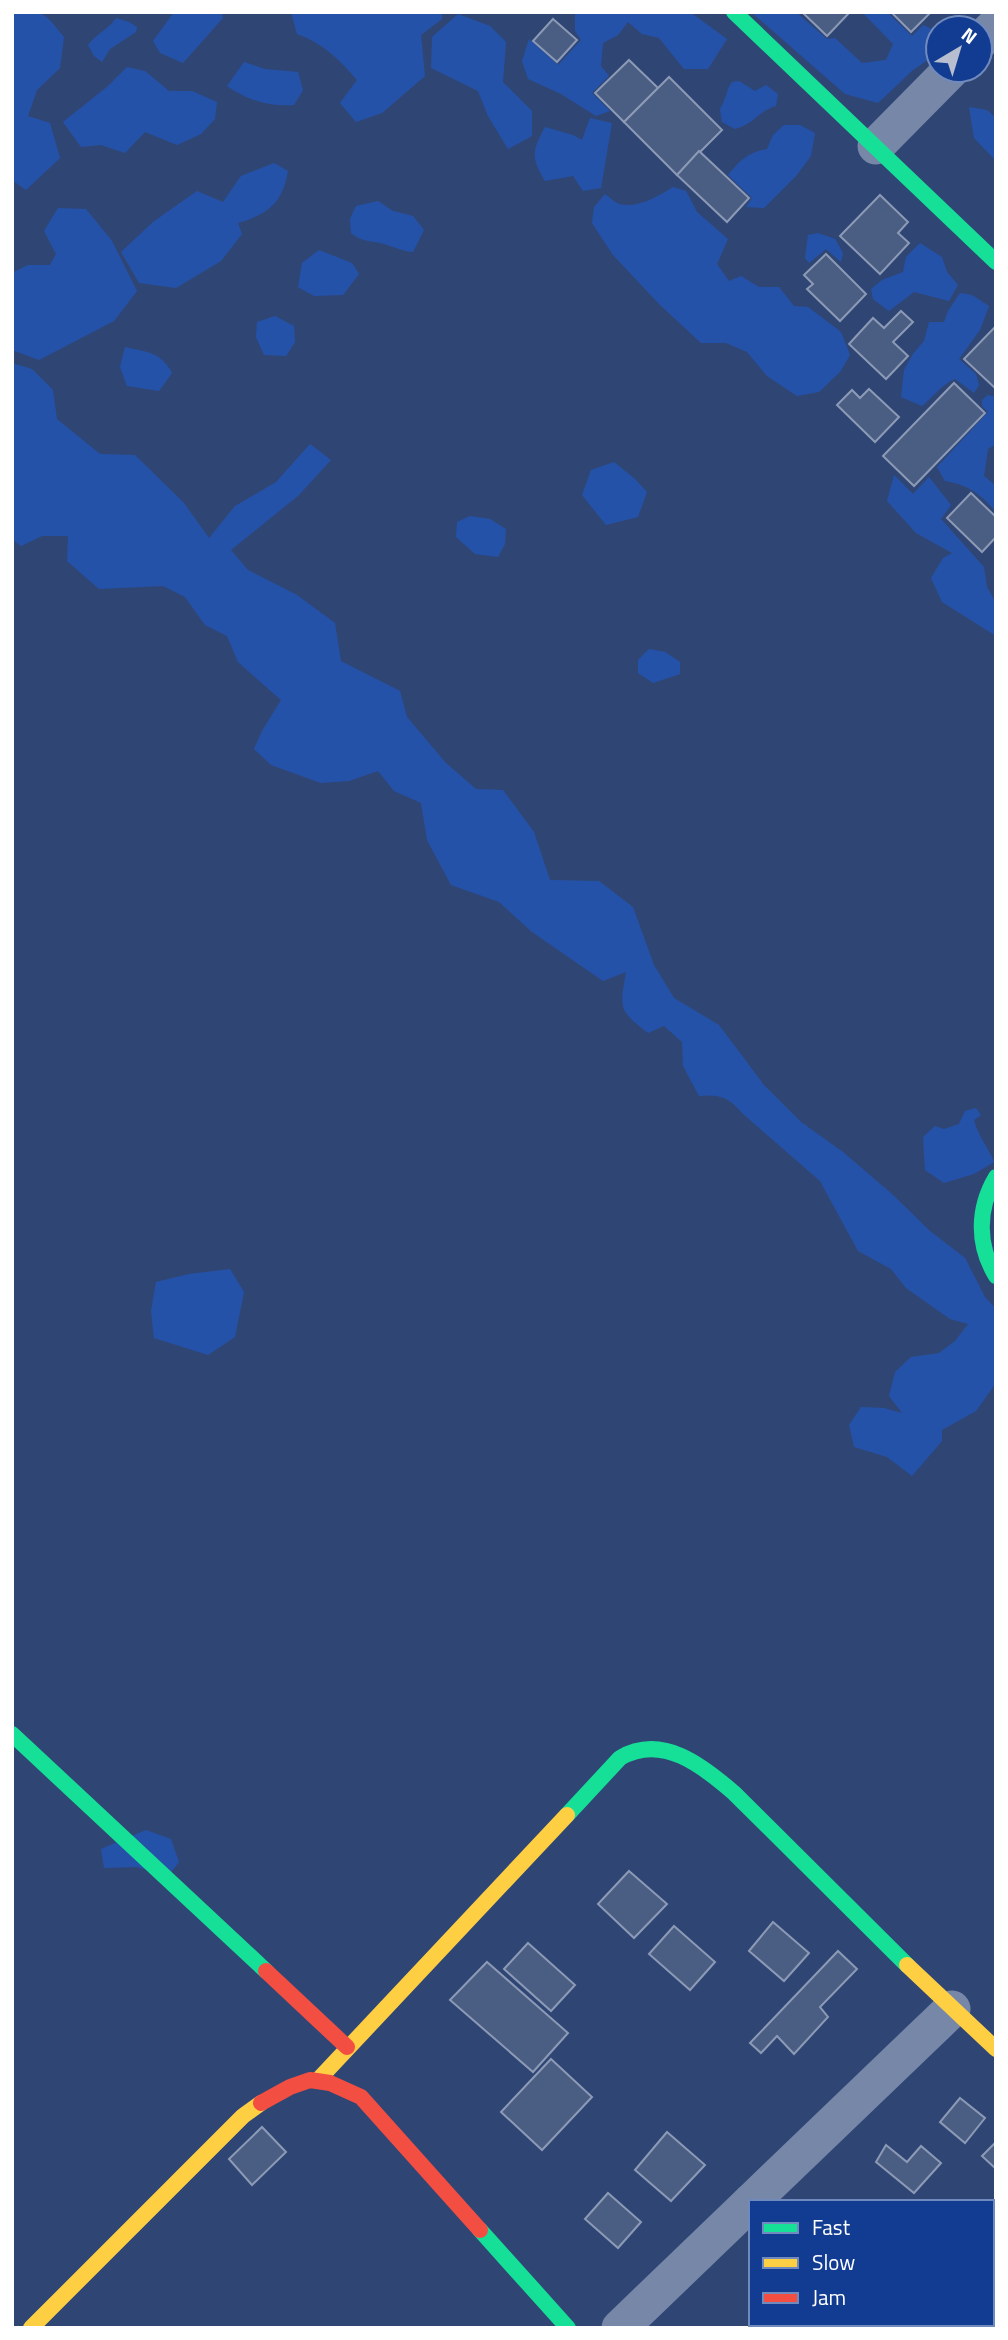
<svg xmlns="http://www.w3.org/2000/svg" width="1008" height="2340" font-family="'Titillium Web',sans-serif">
  <rect width="100%" height="100%" fill="#2f4675"/>
  <!-- green -->
  <g fill="#2552a9">
    <path d="M 12,12 C 46,12 43,11 64,37 L 60,68 L 37,90 L 28,116 L 50,123 L 60,158 L 26,190 L 12,180 Z"/>
    <path d="M 174,12 L 222,12 L 223,18 L 183,63 L 160,53 L 153,41 Z"/>
    <path d="M 291,12 L 442,12 L 442,19 L 421,35 L 425,76 L 382,113 L 356,122 L 340,103 L 357,80 C 340,60 323,43 297,34 Z"/>
    <path d="M 578,12 L 690,12 L 727,39 L 708,69 L 684,69 L 659,38 L 642,34 L 628,22 L 618,35 L 603,43 L 601,66 L 609,76 L 592,93 L 610,111 L 596,116 L 561,94 L 528,79 L 522,61 L 529,39 L 558,65 L 581,40 L 575,31 L 575,14 Z"/>
    <path d="M 751,12 L 796,12 L 827,39 L 835,38 L 862,63 L 886,60 L 893,44 L 862,12 L 887,12 L 912,36 L 923,25 L 938,32 L 935,55 L 913,70 L 878,103 L 845,94 Z"/>
    <path d="M 458,14 L 490,26 L 506,42 L 503,82 L 532,111 L 532,136 L 508,149 L 488,116 L 478,91 L 431,68 L 432,37 Z"/>
    <path d="M 116,18 L 129,22 L 137,27 L 136,32 L 110,49 L 102,62 L 94,56 L 88,45 C 97,33 108,30 116,18 Z"/>
    <path d="M 244,62 L 265,69 L 298,72 L 303,90 L 294,105 C 269,107 247,100 227,86 Z"/>
    <path d="M 127,67 L 145,71 L 169,91 L 192,91 L 217,102 L 215,119 L 201,134 L 177,145 L 145,132 L 125,153 L 101,145 L 81,147 L 63,122 L 108,86 Z"/>
    <path d="M 739,81 L 755,91 L 766,85 L 778,94 L 776,106 C 758,111 754,124 735,129 L 722,122 L 720,109 C 726,100 726,90 732,82 Z"/>
    <path d="M 969,107 L 987,110 L 996,118 L 996,161 L 974,138 Z"/>
    <path d="M 590,118 L 612,123 L 601,188 L 583,191 L 573,176 L 545,181 C 531,157 532,151 545,127 L 573,135 L 582,140 Z"/>
    <path d="M 784,125 L 800,125 L 815,133 L 811,156 L 796,176 L 764,208 L 746,207 L 752,198 L 728,175 C 740,160 749,152 767,149 L 773,135 Z"/>
    <path d="M 274,163 L 288,171 C 282,204 268,214 238,223 L 242,234 L 221,261 L 176,288 L 139,283 L 121,252 L 153,222 L 197,191 L 223,202 L 241,176 Z"/>
    <path d="M 673,187 L 686,191 L 697,212 L 728,239 L 717,264 L 729,281 L 741,276 L 759,287 L 779,287 L 794,306 L 808,307 L 841,332 L 850,355 L 840,372 L 819,392 L 797,396 L 767,376 L 747,352 L 726,343 L 701,343 L 659,304 L 613,255 L 592,223 L 594,207 L 605,194 C 609,197 615,202 619,204 C 637,209 659,196 673,187 Z"/>
    <path d="M 378,201 L 393,211 L 413,216 L 424,230 L 413,252 C 401,251 395,247 384,244 C 370,240 364,243 351,233 L 350,219 L 356,206 Z"/>
    <path d="M 58,208 L 86,209 L 112,241 L 137,291 L 114,321 L 39,360 L 12,350 L 12,273 L 28,265 L 50,265 L 56,254 L 44,231 Z"/>
    <path d="M 818,233 L 835,239 L 843,253 L 841,262 L 826,249 L 809,263 L 805,258 L 808,235 Z"/>
    <path d="M 920,243 L 942,257 L 947,272 L 958,285 L 949,301 L 914,292 L 889,311 L 873,299 L 871,289 L 882,280 L 903,272 L 906,257 Z"/>
    <path d="M 319,250 L 352,263 L 359,274 L 343,295 L 314,296 L 298,287 L 302,263 Z"/>
    <path d="M 960,293 L 972,295 L 989,306 L 980,330 L 959,359 L 976,374 L 979,385 L 974,393 L 955,379 C 942,384 933,397 922,406 L 901,397 L 904,370 L 913,354 L 924,341 L 929,322 L 944,322 L 948,311 Z"/>
    <path d="M 275,316 L 294,326 L 295,342 L 286,356 L 264,355 L 256,337 L 257,322 Z"/>
    <path d="M 125,347 C 147,352 161,352 172,373 L 159,391 L 127,386 L 120,367 Z"/>
    <path d="M 12,363 L 32,369 L 53,390 L 57,419 L 100,454 L 135,455 L 184,503 L 209,538 L 235,506 L 276,482 L 310,444 L 331,460 L 299,495 L 231,550 L 248,570 L 297,595 L 335,623 L 341,661 L 400,691 L 407,717 L 446,763 L 476,789 L 503,790 L 534,832 L 550,880 L 599,881 L 633,907 L 654,965 L 674,998 L 719,1025 L 764,1085 L 801,1122 L 843,1152 L 892,1194 L 930,1231 L 965,1258 L 985,1297 L 996,1309 L 996,1383 L 976,1411 L 942,1430 L 942,1441 L 912,1476 L 887,1457 L 854,1447 L 849,1425 L 861,1407 L 884,1408 L 902,1413 L 889,1396 L 895,1372 L 911,1357 L 939,1353 L 955,1341 L 968,1324 L 950,1319 L 906,1288 L 891,1269 L 858,1251 L 820,1181 L 743,1114 C 729,1097 720,1094 699,1096 L 683,1066 L 682,1042 L 664,1026 L 648,1033 C 618,1010 620,1008 626,972 L 603,981 L 532,932 L 499,902 L 451,885 L 427,840 L 421,803 L 394,791 L 378,771 L 349,781 L 321,783 L 271,765 L 254,749 L 262,731 L 281,700 L 238,662 L 227,636 L 205,625 L 185,597 L 163,586 L 99,589 L 67,561 L 68,536 L 42,536 L 21,546 L 12,539 Z"/>
    <path d="M 988,395 L 996,397 L 996,444 L 988,449 L 984,476 L 996,486 L 996,512 C 981,494 967,484 945,481 L 937,467 L 988,412 L 982,406 L 982,400 Z"/>
    <path d="M 614,462 L 635,479 L 647,492 L 638,517 L 606,525 L 582,495 L 591,470 Z"/>
    <path d="M 894,475 L 913,494 L 929,477 L 951,505 L 941,519 L 984,567 L 987,587 L 996,603 L 996,636 L 942,602 L 931,578 L 943,558 L 952,553 L 916,533 L 887,501 Z"/>
    <path d="M 470,516 L 490,519 L 506,529 L 505,544 L 498,557 L 475,554 L 456,537 L 457,522 Z"/>
    <path d="M 649,649 L 665,652 L 680,662 L 680,674 L 653,683 L 638,673 L 638,660 Z"/>
    <path d="M 976,1108 L 981,1115 L 974,1120 C 978,1136 988,1147 994,1162 L 974,1174 L 944,1183 L 925,1170 L 923,1137 L 935,1126 L 944,1129 L 959,1124 L 965,1111 Z"/>
    <path d="M 230,1269 L 244,1292 L 235,1337 L 208,1355 L 154,1338 L 151,1311 L 156,1282 L 189,1274 Z"/>
    <path d="M 146,1830 L 171,1839 L 179,1862 L 168,1876 L 137,1867 L 104,1868 L 101,1849 Z"/>
  </g>
  <!-- building -->
  <g fill="#4a5d83" stroke="#8c9ab6" stroke-width="2">
    <path d="M 802,12 L 850,12 L 827,36 Z"/>
    <path d="M 891,12 L 931,12 L 911,32 Z"/>
    <path d="M 553,19 L 577,40 L 557,62 L 533,41 Z"/>
    <path d="M 629,60 L 658,88 L 624,122 L 595,93 Z"/>
    <path d="M 669,77 L 722,130 L 677,175 L 624,122 Z"/>
    <path d="M 699,151 L 749,198 L 727,222 L 677,175 Z"/>
    <path d="M 880,195 L 908,222 L 898,233 L 909,243 L 880,274 L 840,236 Z"/>
    <path d="M 826,254 L 866,294 L 840,321 L 807,289 L 813,284 L 804,275 Z"/>
    <path d="M 901,311 L 913,322 L 893,342 L 908,356 L 886,379 L 849,344 L 873,318 L 884,328 Z"/>
    <path d="M 996,326 L 996,389 L 964,359 Z"/>
    <path d="M 954,383 L 985,413 L 914,486 L 883,456 Z"/>
    <path d="M 869,389 L 899,417 L 875,442 L 837,405 L 852,390 L 860,398 Z"/>
    <path d="M 971,493 L 996,517 L 996,537 L 982,552 L 947,518 Z"/>
    <path d="M 629,1871 L 667,1904 L 634,1938 L 598,1904 Z"/>
    <path d="M 773,1922 L 809,1953 L 784,1981 L 749,1951 Z"/>
    <path d="M 674,1926 L 715,1962 L 690,1990 L 649,1954 Z"/>
    <path d="M 528,1943 L 575,1985 L 551,2011 L 504,1969 Z"/>
    <path d="M 838,1951 L 857,1969 L 820,2007 L 828,2017 L 794,2054 L 777,2036 L 761,2053 L 750,2043 Z"/>
    <path d="M 487,1962 L 568,2033 L 533,2072 L 450,2000 Z"/>
    <path d="M 551,2059 L 592,2097 L 542,2150 L 501,2112 Z"/>
    <path d="M 960,2098 L 985,2118 L 965,2143 L 940,2122 Z"/>
    <path d="M 262,2127 L 286,2152 L 252,2185 L 229,2159 Z"/>
    <path d="M 667,2132 L 705,2165 L 671,2201 L 635,2170 Z"/>
    <path d="M 996,2142 L 996,2169 L 982,2156 Z"/>
    <path d="M 886,2145 L 907,2162 L 921,2146 L 941,2163 L 914,2193 L 876,2162 Z"/>
    <path d="M 608,2193 L 641,2222 L 618,2248 L 585,2219 Z"/>
    <path d="M 809,2324 L 867,2324 L 871,2328 L 813,2328 Z"/>
  </g>
  <g fill="none" stroke-linecap="round" stroke-linejoin="round">
    <!-- street -->
    <g stroke="#7787a8" stroke-width="37">
      <path d="M 980,41 L 996,25"/>
      <path d="M 876,146 L 951,70"/>
      <path d="M 751,2202 L 952,2009"/>
      <path d="M 620,2328 L 751,2202"/>
    </g>
    <!-- fast -->
    <g stroke="#16e098" stroke-width="16">
      <path d="M 734,12 L 996,262"/>
      <path d="M 996,1177 C 977,1209 977,1245 996,1276"/>
      <path d="M 12,1734 L 266,1971"/>
      <path d="M 567,1815 L 620,1758 C 662,1733 703,1766 734,1793 L 907,1965"/>
      <path d="M 480,2230 L 568,2328"/>
    </g>
    <!-- slow -->
    <g stroke="#ffcf43" stroke-width="16">
      <path d="M 907,1965 L 996,2049"/>
      <path d="M 318,2080 L 567,1815"/>
      <path d="M 31,2328 L 243,2116 L 261,2103"/>
    </g>
    <!-- jam -->
    <g stroke="#f24e42" stroke-width="16">
      <path d="M 266,1971 L 347,2047"/>
      <path d="M 261,2103 L 290,2087 L 310,2080 L 330,2083 L 361,2097 L 480,2230"/>
    </g>
  </g>
  <!-- border -->
  <rect width="1008" height="2340" fill="none" stroke="#ffffff" stroke-width="28"/>
  <!-- legend -->
  <rect x="749" y="2200" width="245" height="126" fill="#123c92" stroke="#718abe" stroke-width="2"/>
  <rect x="763" y="2223" width="35" height="10" fill="#16e098" stroke="#718abe" stroke-width="2"/>
  <text x="812" y="2235" font-size="21" fill="#ffffff">Fast</text>
  <rect x="763" y="2258" width="35" height="10" fill="#ffcf43" stroke="#718abe" stroke-width="2"/>
  <text x="812" y="2270" font-size="21" fill="#ffffff">Slow</text>
  <rect x="763" y="2293" width="35" height="10" fill="#f24e42" stroke="#718abe" stroke-width="2"/>
  <text x="812" y="2305" font-size="21" fill="#ffffff">Jam</text>
  <!-- north arrow -->
  <g transform="translate(959 49) rotate(38)"><circle r="33" fill="#123c92" stroke="#718abe" stroke-width="2"/>
  <path d="M0-5L12 26L0 18L-12 26Z" fill="#b6becf"/>
  <text y="-10" font-size="19" font-weight="bold" text-anchor="middle" fill="#ffffff">N</text>
  </g>
</svg>
